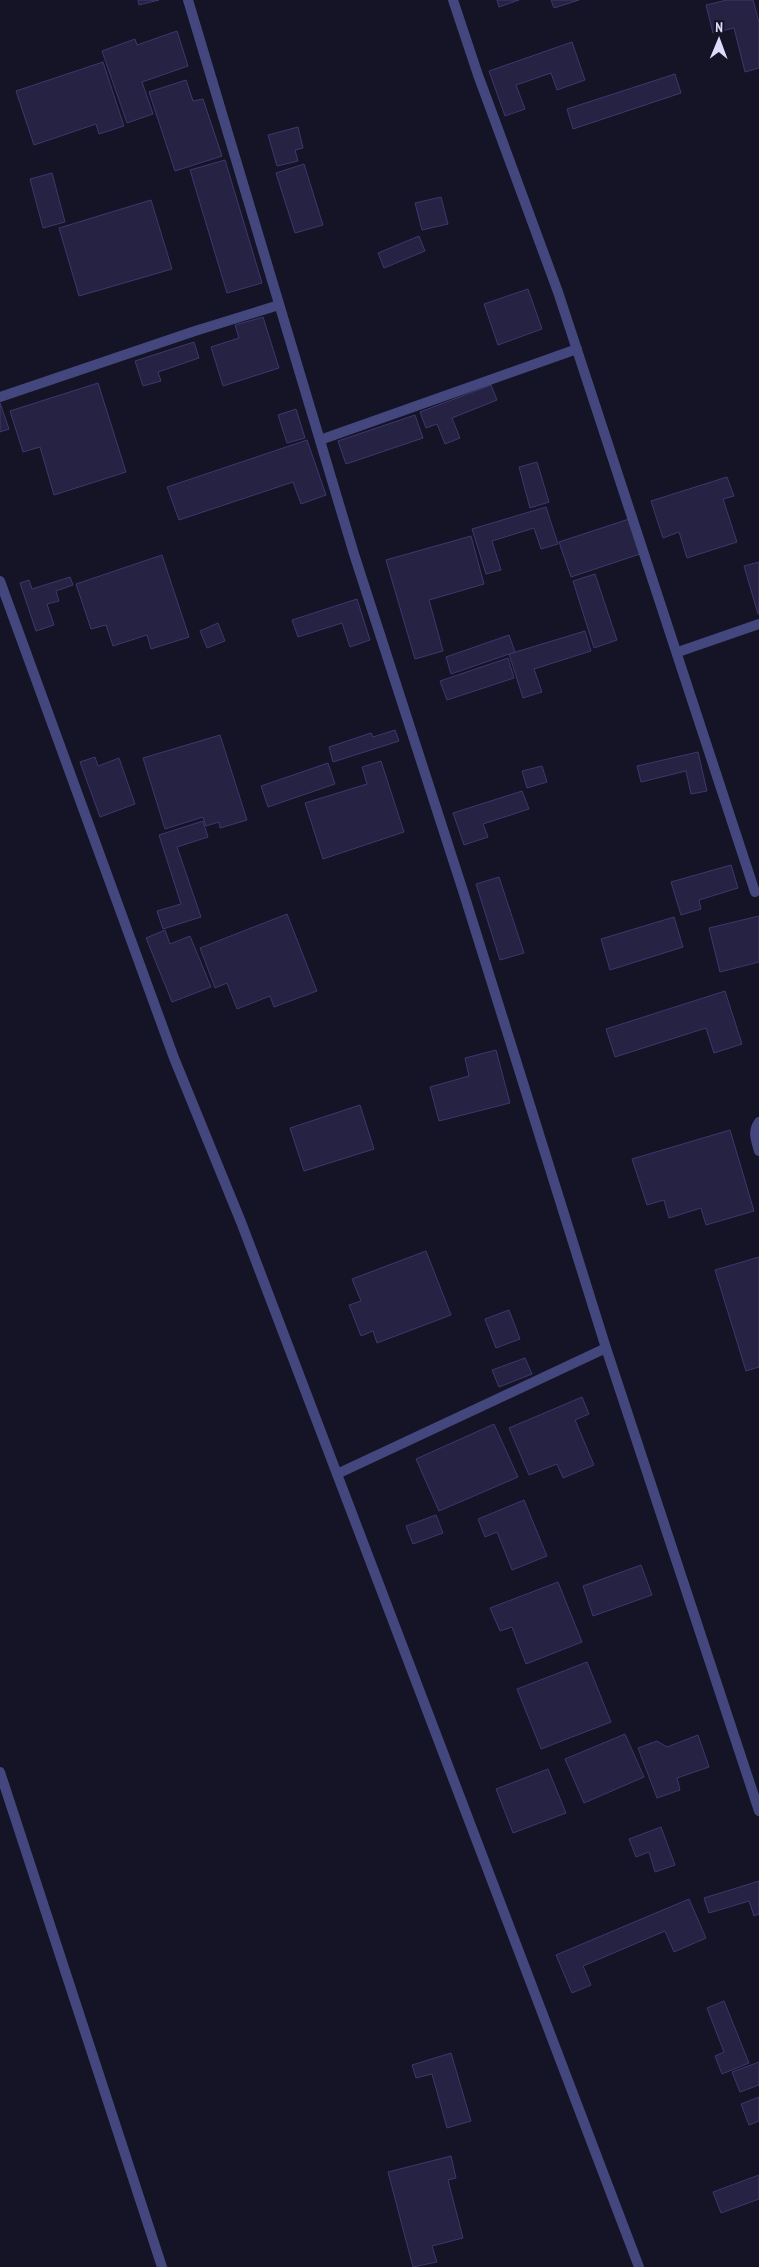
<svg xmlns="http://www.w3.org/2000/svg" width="759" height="2267" font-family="'PT Sans Narrow',sans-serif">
  <rect width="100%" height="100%" fill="#151326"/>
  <!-- building -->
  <g fill="#262244" stroke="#3e376d">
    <path d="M 138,0 L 159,0 L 139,5 Z"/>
    <path d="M 497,0 L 519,0 L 499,7 Z"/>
    <path d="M 551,0 L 579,0 L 554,8 Z"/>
    <path d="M 727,0 L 753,0 L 759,22 L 759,68 L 745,72 L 734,28 L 713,33 L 706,5 Z"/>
    <path d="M 177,31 L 188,66 L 142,82 L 153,114 L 127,123 L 102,51 L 135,39 L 137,45 Z"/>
    <path d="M 572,42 L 585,80 L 557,90 L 551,73 L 516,85 L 525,109 L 505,116 L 489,71 Z"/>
    <path d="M 103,62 L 124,126 L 99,134 L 96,124 L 34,145 L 16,91 Z"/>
    <path d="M 675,74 L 681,93 L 573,129 L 567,109 Z"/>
    <path d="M 186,80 L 193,101 L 203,99 L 222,156 L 175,171 L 149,92 Z"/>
    <path d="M 298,127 L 303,148 L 295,150 L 298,161 L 277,166 L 268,135 Z"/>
    <path d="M 225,160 L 262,283 L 227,293 L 190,170 Z"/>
    <path d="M 304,164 L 323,225 L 295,233 L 276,173 Z"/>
    <path d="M 52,173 L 65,222 L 43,228 L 30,179 Z"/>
    <path d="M 441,197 L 448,224 L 422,230 L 415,203 Z"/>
    <path d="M 151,200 L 172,269 L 79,296 L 59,228 Z"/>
    <path d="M 419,236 L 425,251 L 384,268 L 378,253 Z"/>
    <path d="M 528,289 L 542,329 L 498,345 L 484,304 Z"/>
    <path d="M 263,317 L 279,368 L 223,386 L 211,347 L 239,338 L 235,325 Z"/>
    <path d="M 194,342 L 199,358 L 158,372 L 161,381 L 143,386 L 135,361 Z"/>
    <path d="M 98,383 L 126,472 L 54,495 L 40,447 L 23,452 L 10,411 Z"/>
    <path d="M 491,385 L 497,400 L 452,418 L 460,438 L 445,444 L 437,424 L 426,428 L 420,412 Z"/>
    <path d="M 0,403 L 9,429 L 0,432 Z"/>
    <path d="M 296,409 L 305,438 L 287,443 L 278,415 Z"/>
    <path d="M 415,415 L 423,438 L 346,464 L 338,441 Z"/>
    <path d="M 307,440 L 326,495 L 301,504 L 293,482 L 179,520 L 167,487 Z"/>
    <path d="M 537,462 L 549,502 L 530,508 L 519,467 Z"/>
    <path d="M 727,477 L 734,496 L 723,499 L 737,542 L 687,558 L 679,532 L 663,538 L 651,501 Z"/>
    <path d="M 546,507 L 558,544 L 541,549 L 534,528 L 492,541 L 501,570 L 486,574 L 472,529 Z"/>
    <path d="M 629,519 L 640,554 L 571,577 L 559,542 Z"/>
    <path d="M 471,536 L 484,584 L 429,600 L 443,651 L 415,659 L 386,560 Z"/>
    <path d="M 162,555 L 189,637 L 151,649 L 147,635 L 113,646 L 106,625 L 91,629 L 76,584 Z"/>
    <path d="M 759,562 L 759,614 L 758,614 L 744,566 Z"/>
    <path d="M 595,574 L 617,640 L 594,648 L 573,581 Z"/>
    <path d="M 70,577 L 73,585 L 56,591 L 59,601 L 47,604 L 54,625 L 36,631 L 20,583 L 29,580 L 32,589 Z"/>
    <path d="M 357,599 L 370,640 L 350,647 L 342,623 L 298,637 L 292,620 Z"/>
    <path d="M 218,623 L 225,641 L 207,648 L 200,631 Z"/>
    <path d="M 585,631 L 591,651 L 534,669 L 542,692 L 523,698 L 509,654 Z"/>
    <path d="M 509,635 L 515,652 L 451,674 L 446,657 Z"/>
    <path d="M 508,658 L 514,678 L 447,700 L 440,681 Z"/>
    <path d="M 395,730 L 399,741 L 333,762 L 329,747 L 371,733 L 373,737 Z"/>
    <path d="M 220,735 L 247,820 L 220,828 L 219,822 L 206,826 L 203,817 L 165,829 L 143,758 Z"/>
    <path d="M 698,752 L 707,791 L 691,794 L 686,771 L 641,782 L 637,766 Z"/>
    <path d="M 95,757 L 98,766 L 119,758 L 135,804 L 100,817 L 80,762 Z"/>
    <path d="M 381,761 L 404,832 L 323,859 L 305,803 L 367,784 L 362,767 Z"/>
    <path d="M 328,763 L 335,784 L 268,807 L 261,786 Z"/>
    <path d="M 542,766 L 547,782 L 527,788 L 522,771 Z"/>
    <path d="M 522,791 L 529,809 L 483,824 L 488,837 L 464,845 L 453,813 Z"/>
    <path d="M 203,821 L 208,837 L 177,847 L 201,917 L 163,929 L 157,911 L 181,904 L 159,835 Z"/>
    <path d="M 731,865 L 738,888 L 699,900 L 701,909 L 681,915 L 671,882 Z"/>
    <path d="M 499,877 L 524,953 L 500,960 L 476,884 Z"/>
    <path d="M 287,914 L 317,991 L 274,1007 L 270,996 L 237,1009 L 227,983 L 215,988 L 200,948 Z"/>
    <path d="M 759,916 L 759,962 L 720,972 L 709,928 Z"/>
    <path d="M 674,917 L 683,947 L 610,970 L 601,939 Z"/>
    <path d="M 165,930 L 170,944 L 190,936 L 211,987 L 172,1002 L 146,938 Z"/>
    <path d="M 725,991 L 742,1044 L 714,1053 L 706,1028 L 615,1057 L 606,1029 Z"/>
    <path d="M 496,1050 L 510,1103 L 439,1121 L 430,1087 L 469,1076 L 465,1058 Z"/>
    <path d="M 360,1105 L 374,1149 L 304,1171 L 290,1128 Z"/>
    <path d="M 730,1130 L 754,1211 L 706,1225 L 701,1208 L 669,1218 L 664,1200 L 647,1205 L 632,1159 Z"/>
    <path d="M 426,1251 L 451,1315 L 377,1343 L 373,1331 L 361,1336 L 349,1305 L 361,1301 L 352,1279 Z"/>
    <path d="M 759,1257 L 759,1367 L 746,1371 L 715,1270 Z"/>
    <path d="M 509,1310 L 520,1339 L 496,1348 L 485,1319 Z"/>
    <path d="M 525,1358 L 532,1374 L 499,1387 L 492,1370 Z"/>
    <path d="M 582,1397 L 589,1414 L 575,1420 L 594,1465 L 563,1478 L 557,1464 L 529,1475 L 509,1428 Z"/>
    <path d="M 494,1424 L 518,1477 L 439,1511 L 416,1459 Z"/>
    <path d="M 524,1500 L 547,1556 L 512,1570 L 497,1532 L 485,1537 L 478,1519 Z"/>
    <path d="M 436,1515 L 443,1533 L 413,1544 L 406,1526 Z"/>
    <path d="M 641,1565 L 652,1595 L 593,1616 L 583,1586 Z"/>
    <path d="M 558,1582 L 582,1642 L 526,1664 L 512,1627 L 500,1631 L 490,1608 Z"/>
    <path d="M 587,1662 L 611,1722 L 541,1749 L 517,1689 Z"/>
    <path d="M 625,1734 L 644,1777 L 584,1803 L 565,1759 Z"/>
    <path d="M 698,1735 L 709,1767 L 677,1778 L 680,1790 L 657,1798 L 638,1748 L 657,1741 L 667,1747 Z"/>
    <path d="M 548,1769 L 566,1813 L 513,1833 L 496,1789 Z"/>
    <path d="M 661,1827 L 675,1865 L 655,1872 L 649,1852 L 636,1857 L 629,1839 Z"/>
    <path d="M 759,1881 L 759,1914 L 754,1916 L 749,1901 L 709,1913 L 704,1898 Z"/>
    <path d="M 689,1899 L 706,1938 L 674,1952 L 665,1931 L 583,1966 L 591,1985 L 572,1993 L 556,1955 Z"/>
    <path d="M 724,2001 L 749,2063 L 722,2074 L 715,2056 L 724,2052 L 707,2008 Z"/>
    <path d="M 451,2053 L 471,2121 L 447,2128 L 432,2074 L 416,2078 L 412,2065 Z"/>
    <path d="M 759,2062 L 759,2085 L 740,2092 L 732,2072 Z"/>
    <path d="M 759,2097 L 759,2121 L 749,2125 L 741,2104 Z"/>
    <path d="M 451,2156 L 456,2178 L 448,2180 L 463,2238 L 432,2246 L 437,2262 L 413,2267 L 388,2172 Z"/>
    <path d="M 759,2175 L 759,2199 L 721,2213 L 713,2192 Z"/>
  </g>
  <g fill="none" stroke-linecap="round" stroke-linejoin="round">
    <!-- street -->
    <g stroke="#44467e" stroke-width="10">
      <path d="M 188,0 L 354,554 L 464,894 L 606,1348 L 759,1811"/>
      <path d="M 453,0 L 478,75 L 558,292 L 755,892"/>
      <path d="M 0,397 L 195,331 L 279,305"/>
      <path d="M 320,440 L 577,349"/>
      <path d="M 0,581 L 174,1058 L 241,1222 L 639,2267"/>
      <path d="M 678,652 L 759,624"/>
      <path d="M 759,1122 C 752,1132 756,1140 759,1151"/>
      <path d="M 337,1474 L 606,1348"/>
      <path d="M 0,1772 L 162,2267"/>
    </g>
  </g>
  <!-- north arrow -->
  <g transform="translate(719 40) rotate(1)" stroke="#151326" stroke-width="4" paint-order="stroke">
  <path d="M0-4L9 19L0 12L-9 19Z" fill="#dedcfa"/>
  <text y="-8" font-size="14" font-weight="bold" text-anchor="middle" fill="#dedcfa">N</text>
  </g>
</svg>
